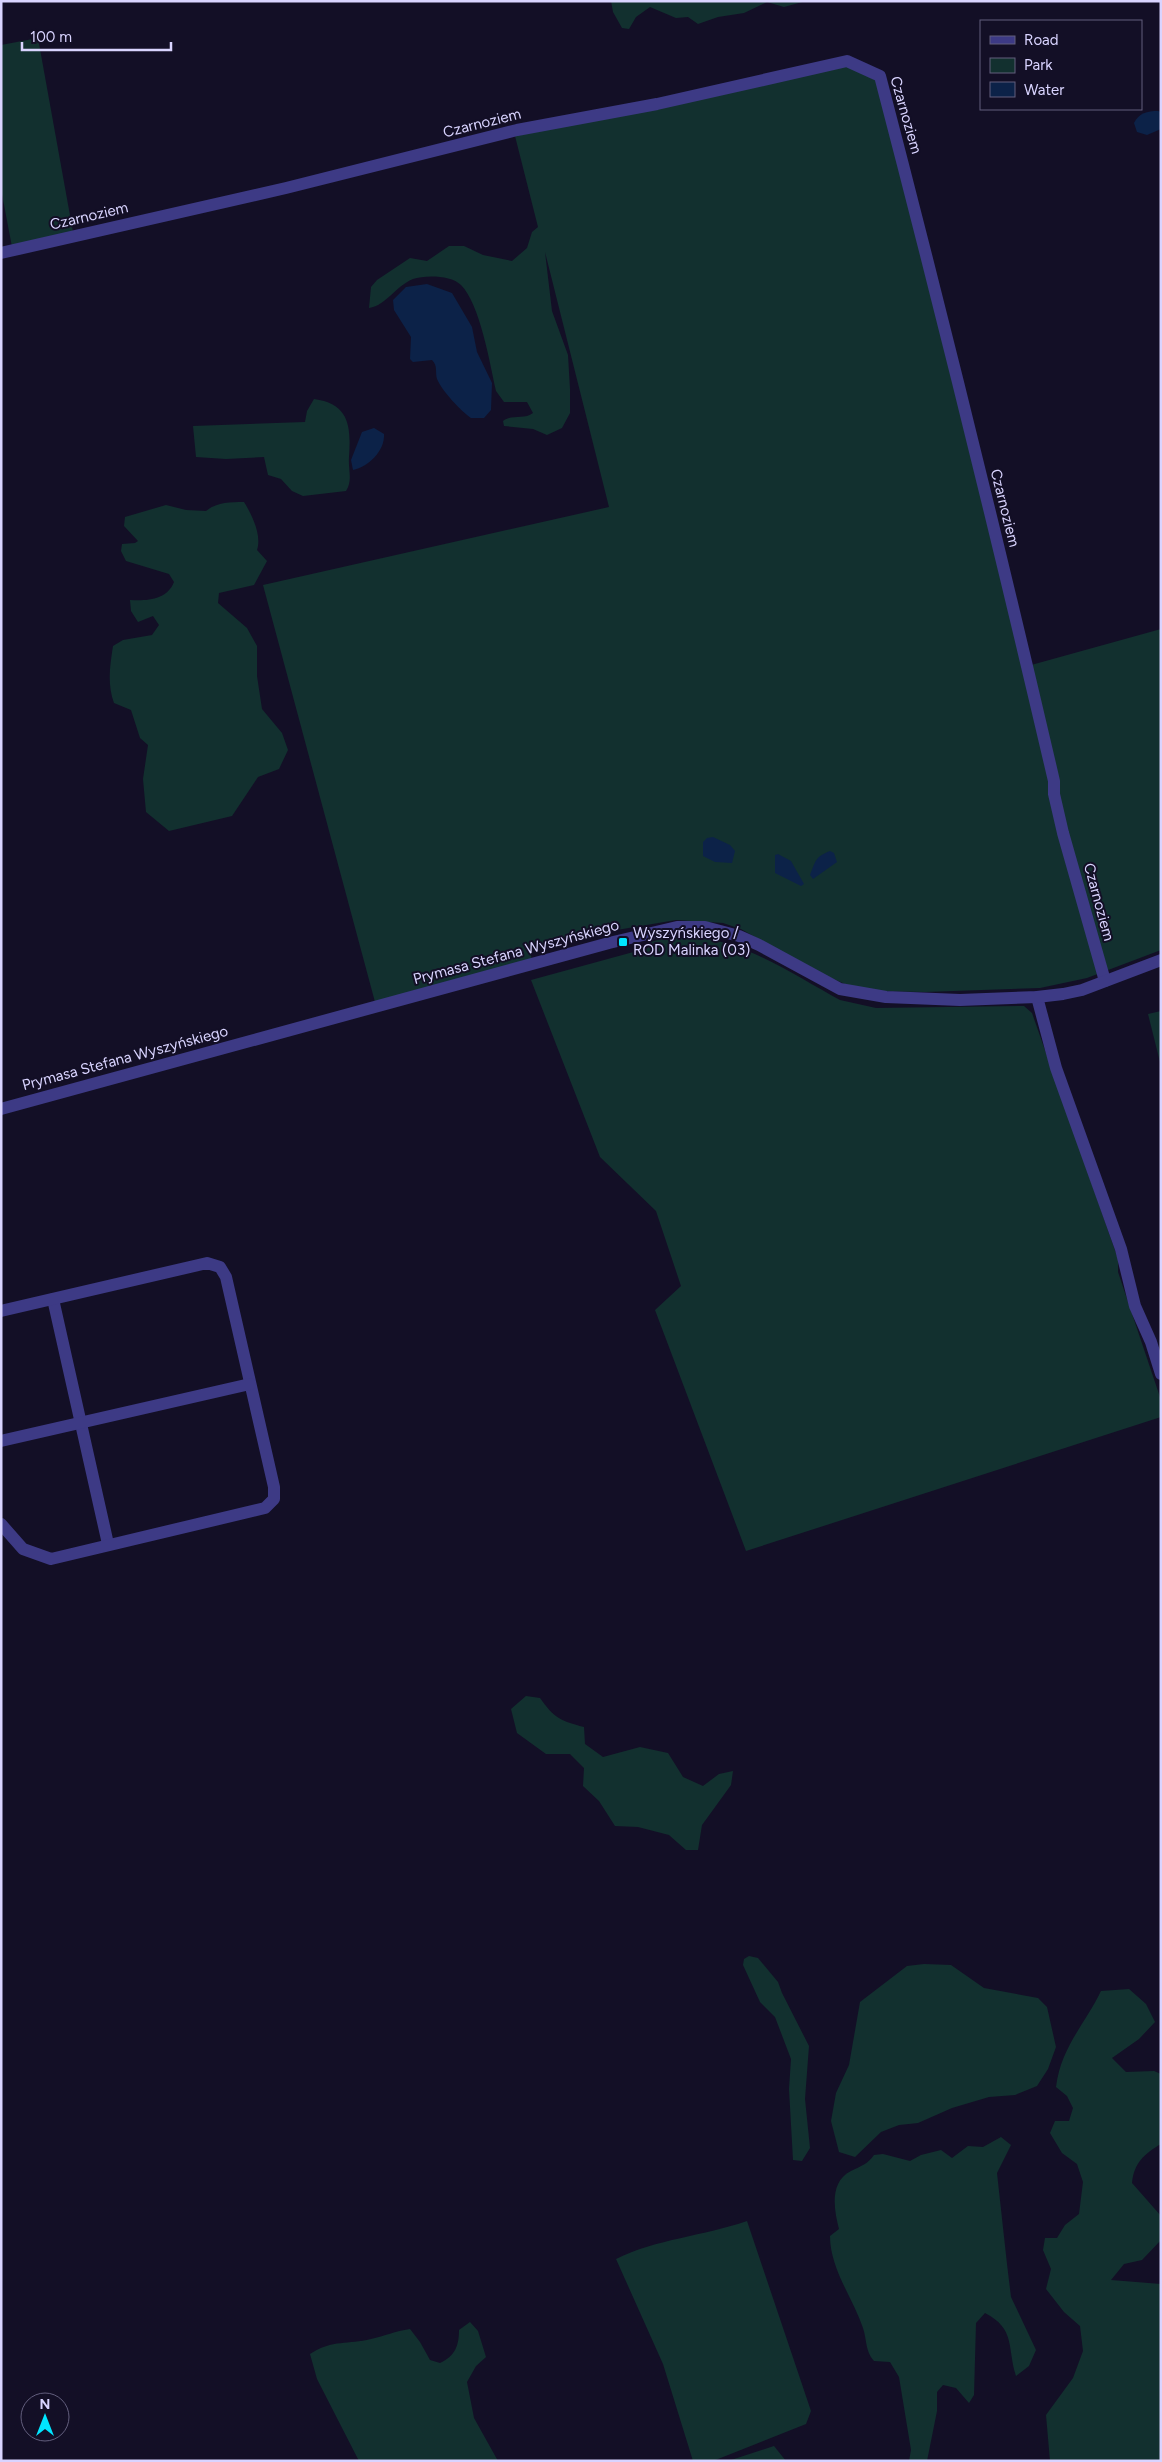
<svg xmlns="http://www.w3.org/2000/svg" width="1162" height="2462" font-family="Figtree,sans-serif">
  <rect width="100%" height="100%" fill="#130f26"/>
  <!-- green -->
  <g fill="#12302f">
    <path d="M 611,1 L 806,1 L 784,7 L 767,2 L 744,13 L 718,17 L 698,24 L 688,17 L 676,18 L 650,7 L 636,17 L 629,29 L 622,28 L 613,12 Z"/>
    <path d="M 38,38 L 73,232 L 12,247 L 1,189 L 1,45 Z"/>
    <path d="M 839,67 L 851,67 L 877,81 L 1024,667 L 1161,629 L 1161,950 L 1087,978 L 1040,988 L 925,992 L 871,991 L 845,984 L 811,969 L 741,929 L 723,923 L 676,920 L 611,931 L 609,927 L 529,947 L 532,960 L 375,1002 L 263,585 L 609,507 L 545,252 L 552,311 L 568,355 L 570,389 L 570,413 L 562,428 L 547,435 L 533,429 L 504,426 L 503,421 C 512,414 524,420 533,413 L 527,402 L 504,402 L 496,391 C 490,364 480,304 461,285 C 451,275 425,275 413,279 C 394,287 387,305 369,308 L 371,287 L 377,280 L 410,258 L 427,261 L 449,246 L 464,246 L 483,255 L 512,261 L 527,248 L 532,232 L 538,227 L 515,136 Z"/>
    <path d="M 314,399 C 350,404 351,427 349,457 C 348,470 353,480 346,491 L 303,496 L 292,491 L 281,479 L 268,475 L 264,457 L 226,459 L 196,457 L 193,426 L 305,422 L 307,411 Z"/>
    <path d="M 244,502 C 252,515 262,535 257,550 L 267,561 L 254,585 L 219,593 L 218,603 L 247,628 L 257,646 L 257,676 L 262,709 L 282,733 L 288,750 L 279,769 L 258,777 L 232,816 L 169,831 L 146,812 L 143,779 L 148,745 L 140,738 L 131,710 L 114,703 C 107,683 110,666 113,646 L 123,640 L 152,635 L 159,625 L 153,616 L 138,622 L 131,611 L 130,600 C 147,601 167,600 174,582 L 169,574 L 126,561 L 121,551 L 122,544 L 135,543 L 138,541 L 124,526 L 125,517 L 166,505 L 186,510 L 206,511 C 217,502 230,502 244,502 Z"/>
    <path d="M 690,937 C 743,939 795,976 840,1000 L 876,1008 L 1024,1006 L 1032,1013 L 1118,1259 L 1118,1272 L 1161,1400 L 1161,1417 L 746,1551 L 655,1310 L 681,1286 L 656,1211 L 600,1157 L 531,980 L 648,948 L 647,943 L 661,939 Z"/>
    <path d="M 1161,1011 L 1161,1066 L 1148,1014 Z"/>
    <path d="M 526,1696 L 540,1698 C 554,1718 561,1721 584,1727 L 585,1744 L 603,1757 L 640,1747 L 668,1753 L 683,1777 L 703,1786 L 719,1774 L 733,1771 L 731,1785 L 702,1825 L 698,1850 L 686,1850 L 669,1835 L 638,1827 L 615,1826 L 599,1801 L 583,1786 L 584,1768 L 570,1754 L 546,1754 L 517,1733 L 511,1709 Z"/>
    <path d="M 749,1956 L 758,1958 L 778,1982 L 782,1993 L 809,2046 L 805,2099 L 810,2148 L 802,2161 L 793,2160 L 789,2089 L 791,2059 L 775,2017 L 760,2002 L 743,1965 L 744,1959 Z"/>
    <path d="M 924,1964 L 951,1965 L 984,1988 L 1038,1998 L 1047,2007 L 1056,2047 L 1048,2069 L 1037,2086 L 1015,2095 L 989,2097 L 952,2108 L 918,2123 L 899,2125 L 881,2132 L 855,2157 L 839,2152 L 831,2121 L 836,2093 L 849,2065 L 860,2002 L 907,1966 Z"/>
    <path d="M 1129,1989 L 1146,2004 L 1155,2022 L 1139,2039 L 1112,2058 L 1126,2072 L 1154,2071 L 1161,2074 L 1161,2144 C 1144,2154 1134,2163 1132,2183 L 1161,2216 L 1161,2240 L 1142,2260 L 1124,2264 L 1111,2280 L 1161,2284 L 1161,2461 L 1050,2461 L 1046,2415 L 1073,2378 L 1083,2351 L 1080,2326 L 1064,2312 L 1046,2289 L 1051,2269 L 1043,2250 L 1045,2238 L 1057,2238 L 1065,2225 L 1079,2214 L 1083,2182 L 1077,2164 L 1062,2153 L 1050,2133 L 1055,2121 L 1069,2121 L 1073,2108 L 1067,2096 L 1056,2087 C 1061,2047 1084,2026 1101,1991 Z"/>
    <path d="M 1001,2137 L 1011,2145 L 997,2173 L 1007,2264 L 1011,2297 L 1036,2350 L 1029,2366 L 1016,2376 C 1007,2348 1016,2329 985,2313 L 976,2323 L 974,2395 L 969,2403 L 956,2388 L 943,2385 L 937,2392 L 937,2411 L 927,2461 L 909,2461 L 911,2450 L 899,2377 L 890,2362 L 874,2361 C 865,2351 867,2340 863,2328 C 853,2298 830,2269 830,2236 L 839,2229 C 834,2210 829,2182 851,2171 C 861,2166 868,2164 874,2155 L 883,2154 L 910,2161 L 921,2155 L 941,2150 L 952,2158 L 968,2146 L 983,2147 Z"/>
    <path d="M 747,2221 L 811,2411 L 806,2424 L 713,2461 L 693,2461 L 663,2364 L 616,2259 C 656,2239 704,2236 747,2221 Z"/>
    <path d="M 470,2322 L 478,2331 L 486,2357 L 476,2366 L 467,2382 L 474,2418 L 498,2461 L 359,2461 L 317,2379 L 310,2354 C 333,2339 348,2345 371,2339 C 385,2336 395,2331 410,2329 L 420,2342 L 430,2360 L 440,2363 C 455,2356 459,2346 459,2330 Z"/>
    <path d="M 774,2446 L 786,2461 L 728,2461 Z"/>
  </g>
  <!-- water -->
  <g fill="#0c2248">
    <path d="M 1158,111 L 1161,112 L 1161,129 L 1147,135 L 1137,132 L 1134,123 C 1139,113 1147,111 1158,111 Z"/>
    <path d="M 427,284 L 452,293 L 472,327 L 477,352 L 492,383 L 491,410 L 484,418 L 471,418 C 461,411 442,391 437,379 C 435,372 438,366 432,360 L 413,362 L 410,359 L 411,337 L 394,310 L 393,300 L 406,287 Z"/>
    <path d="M 374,428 L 384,434 C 385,451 368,467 353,470 L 351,460 L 362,432 Z"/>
    <path d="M 713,837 L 730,845 L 735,851 L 732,863 L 715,862 L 703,856 L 703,842 L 707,838 Z"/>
    <path d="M 830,851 L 834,853 L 837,862 L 813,879 L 810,875 C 816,860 815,857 830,851 Z"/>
    <path d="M 778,854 L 791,861 L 804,884 L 801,886 L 775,873 L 775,855 Z"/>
  </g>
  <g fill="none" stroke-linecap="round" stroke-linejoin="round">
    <!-- minor -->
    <g stroke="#3d3a85" stroke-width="12">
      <path d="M 1,253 L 286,188 L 517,130 L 657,104 L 847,61 L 880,76 C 941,310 999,545 1054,781 L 1054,794 L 1063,833 L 1105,981"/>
      <path d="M 1037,997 L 1056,1068 L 1121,1249 L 1135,1306 L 1151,1342 L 1161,1374"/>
      <path d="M 1,1109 L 609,943 L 677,927 L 705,927 L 739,936 L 759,945 L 840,989 L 886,997 L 960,1000 L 1037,997 L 1063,994 L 1082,990 L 1161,960"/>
      <path d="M 53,1299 L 108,1544"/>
      <path d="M 1,1311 L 207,1263 L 220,1267 L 226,1277 L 274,1487 L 274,1499 L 265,1508 L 51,1559 L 23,1549 L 1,1524"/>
      <path d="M 1,1441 L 250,1384"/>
    </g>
  </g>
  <!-- markers -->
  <rect fill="#00e5ff" stroke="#130f26" stroke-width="2" x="618" y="937" width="10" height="10" rx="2.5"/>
  <g text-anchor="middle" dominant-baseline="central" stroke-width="4" stroke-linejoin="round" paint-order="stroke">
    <!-- street labels -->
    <g font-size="15" fill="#d9d4ff" stroke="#130f26">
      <text transform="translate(906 115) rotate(74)">Czarnoziem</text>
      <text transform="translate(482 123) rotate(-14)">Czarnoziem</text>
      <text transform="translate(89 216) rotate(-13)">Czarnoziem</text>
      <text transform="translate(1005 508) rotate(76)">Czarnoziem</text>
      <text transform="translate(1099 902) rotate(75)">Czarnoziem</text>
      <text transform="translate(516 952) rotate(-15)">Prymasa Stefana Wyszyńskiego</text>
      <text transform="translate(125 1058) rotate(-15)">Prymasa Stefana Wyszyńskiego</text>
    </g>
    <!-- poi labels -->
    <g font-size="15" fill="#d9d4ff" stroke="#130f26" text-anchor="start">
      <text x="633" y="933">Wyszyńskiego /<tspan x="633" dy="17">ROD Malinka (03)</tspan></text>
    </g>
  </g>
  <!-- border -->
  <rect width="1162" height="2462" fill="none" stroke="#d9d4ff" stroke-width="5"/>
  <!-- legend -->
  <rect x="980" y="20" width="162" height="90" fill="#130f26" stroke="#625e7d"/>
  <rect x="990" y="36" width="25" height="8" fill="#3d3a85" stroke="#625e7d"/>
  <text x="1024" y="45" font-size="15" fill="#d9d4ff">Road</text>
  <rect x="990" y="58" width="25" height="15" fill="#12302f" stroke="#625e7d"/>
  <text x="1024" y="70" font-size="15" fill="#d9d4ff">Park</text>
  <rect x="990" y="82" width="25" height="15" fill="#0c2248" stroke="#625e7d"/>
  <text x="1024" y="95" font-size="15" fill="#d9d4ff">Water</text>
  <!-- north arrow -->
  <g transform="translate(45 2417)"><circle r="24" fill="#130f26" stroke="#625e7d"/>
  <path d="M0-4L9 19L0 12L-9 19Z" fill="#00e5ff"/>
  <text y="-8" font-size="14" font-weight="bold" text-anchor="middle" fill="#d9d4ff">N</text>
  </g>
  <!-- scale -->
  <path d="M22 42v8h149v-8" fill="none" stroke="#d9d4ff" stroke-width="2.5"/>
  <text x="30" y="42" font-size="15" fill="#d9d4ff" stroke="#130f26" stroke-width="4" paint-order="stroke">100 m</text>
</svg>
